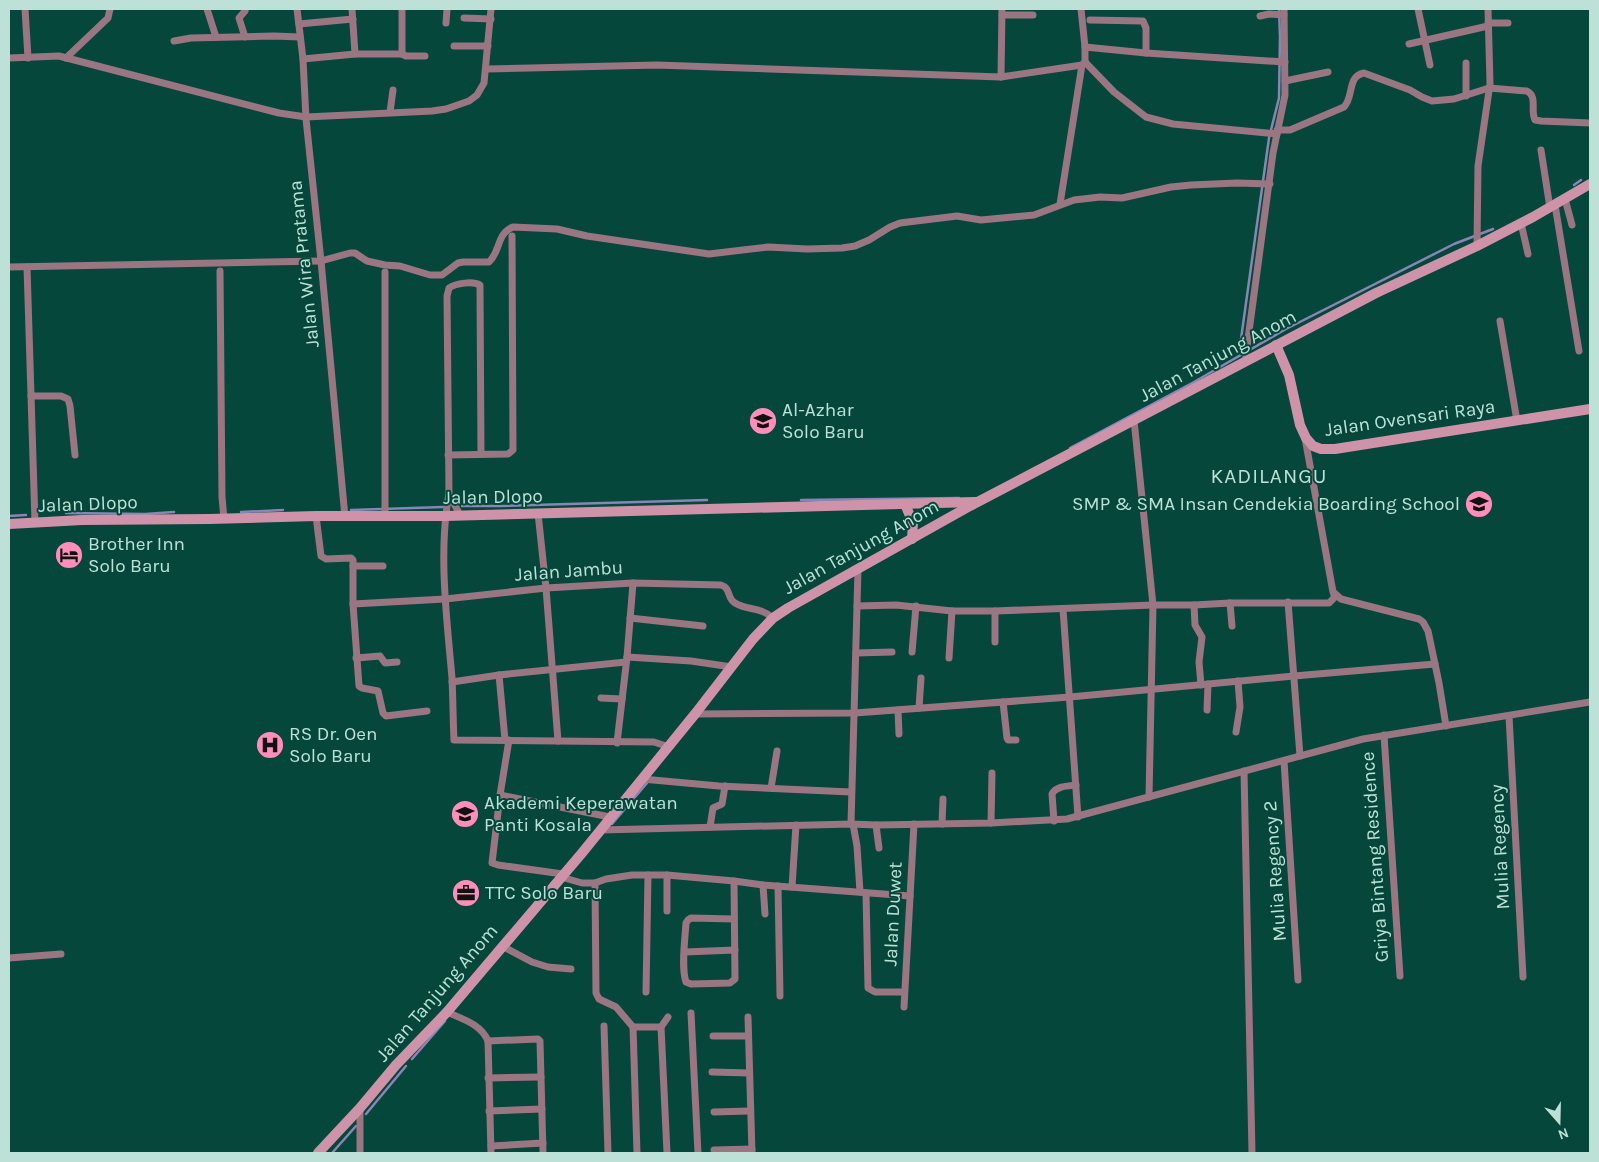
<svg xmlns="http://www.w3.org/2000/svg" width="1599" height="1162" font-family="Karla,sans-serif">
  <rect width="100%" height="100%" fill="#05473b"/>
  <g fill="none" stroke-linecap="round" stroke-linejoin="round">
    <!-- stream -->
    <g stroke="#8985b4" stroke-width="2.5">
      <path d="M 1574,185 L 1581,180"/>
      <path d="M 1240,346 L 1269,138 L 1279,98 L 1280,37 L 1279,9"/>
      <path d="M 1070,448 L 1194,382 L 1286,329 L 1454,244 L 1493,229"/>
      <path d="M 801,500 L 959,498"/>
      <path d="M 462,506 L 500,506 L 707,500"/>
      <path d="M 351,510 L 443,507"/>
      <path d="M 241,512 L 283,510"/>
      <path d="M 66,513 L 145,514 L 174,512"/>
      <path d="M 9,516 L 26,515"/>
      <path d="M 612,824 L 647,783"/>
      <path d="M 412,1059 L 445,1021"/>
      <path d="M 366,1114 L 406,1066"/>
      <path d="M 332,1153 L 356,1126"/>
    </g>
    <!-- street -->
    <g stroke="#9a7582" stroke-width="7">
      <path d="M 25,9 L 28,58"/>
      <path d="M 207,9 L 216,37"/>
      <path d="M 297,9 L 303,59 L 306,119 L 321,261 L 345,517"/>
      <path d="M 352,9 L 355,54 L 402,54 L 402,9"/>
      <path d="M 1002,9 L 1001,77 L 1082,65 L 1085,62 L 1114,92 L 1146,117 L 1173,124 L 1277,134"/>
      <path d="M 1081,9 L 1085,47 L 1085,62"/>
      <path d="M 1418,9 L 1430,65"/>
      <path d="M 1002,15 L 1033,15"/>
      <path d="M 1260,16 L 1269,14 L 1284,15"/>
      <path d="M 464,18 L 491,19"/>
      <path d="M 1090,20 L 1143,21 L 1146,28 L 1146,53"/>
      <path d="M 446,23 L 447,9"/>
      <path d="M 1488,23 L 1508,23"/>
      <path d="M 299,24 L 353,19"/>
      <path d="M 245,37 L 239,18 L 245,11"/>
      <path d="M 174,41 L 191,38 L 274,36 L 300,37"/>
      <path d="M 1409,44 L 1488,26"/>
      <path d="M 454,46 L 488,46"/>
      <path d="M 1085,47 L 1146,53 L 1285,62"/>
      <path d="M 402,54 L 406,56 L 425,56"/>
      <path d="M 9,58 L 59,56 L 279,113 L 306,117 L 432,111 L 446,109 L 469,101 L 477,95 L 484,83 L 491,9"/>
      <path d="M 66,58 L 108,18 L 110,9"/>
      <path d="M 303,59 L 355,54"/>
      <path d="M 1466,63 L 1466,96"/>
      <path d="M 486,69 L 657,65 L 1001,77"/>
      <path d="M 1285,81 L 1328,72"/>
      <path d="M 390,112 L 393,90"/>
      <path d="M 1277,130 L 1290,130 L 1344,107 C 1354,97 1347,76 1364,73 L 1410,90 L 1422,97 L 1432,101 L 1454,99 L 1489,88 L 1527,91 C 1538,97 1530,110 1535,120 L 1541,121 L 1590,123"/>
      <path d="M 1541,150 L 1550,208"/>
      <path d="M 1565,199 L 1572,225"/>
      <path d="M 1060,204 L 1082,65"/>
      <path d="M 1555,205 L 1579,351"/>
      <path d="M 1521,223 L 1528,254"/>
      <path d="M 1477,246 L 1478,166 L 1490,84 L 1488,9"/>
      <path d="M 9,267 L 321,261 L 350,253 L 355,253 L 367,261 L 385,265 L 400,266 L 430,275 L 442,275 L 458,263 L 463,262 L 489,262 C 501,251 496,234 513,227 L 557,229 L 587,236 L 709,254 L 768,247 L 807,249 L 842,248 L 855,246 L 869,240 L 890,227 L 900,223 L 957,216 L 981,220 L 1034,215 L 1074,200 L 1100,197 L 1122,198 L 1171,187 L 1191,185 L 1237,183 L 1270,184"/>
      <path d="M 27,267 L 35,523"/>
      <path d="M 220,271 L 222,497 L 224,519"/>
      <path d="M 385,272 L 385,516"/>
      <path d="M 1500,321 L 1517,421"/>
      <path d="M 1246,362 L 1246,354 L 1273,153 L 1285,95 L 1284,9"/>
      <path d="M 31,396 L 61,396 L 68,399 L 70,406 L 75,455"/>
      <path d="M 1134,420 L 1153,605 L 1149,797"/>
      <path d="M 1305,438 L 1333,592 L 1341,599 L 1419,619 L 1423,622 L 1428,631 L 1439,683 L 1446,726"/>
      <path d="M 481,454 L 480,285 C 473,281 456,283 449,288 L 447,296 L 449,494 C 438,552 447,620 452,678 C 453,699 453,720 454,740 L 654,742 L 669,747"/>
      <path d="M 448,455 L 508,454 L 513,450 L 512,236"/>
      <path d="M 449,494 L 460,515"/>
      <path d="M 538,513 L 546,588 L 558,741"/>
      <path d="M 316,516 L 321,556 L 326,559 L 351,558 L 353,560 L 353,604 L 359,686 L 362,688 L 378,691 L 383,713 L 386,716 L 427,711"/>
      <path d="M 353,566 L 383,566"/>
      <path d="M 1288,602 L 1300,756"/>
      <path d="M 1230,603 L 1232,626"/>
      <path d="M 353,604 L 445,599 L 546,588 L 633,583 L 721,585 C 731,588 727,599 735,603 C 748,611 759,606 773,618"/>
      <path d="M 1194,605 L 1195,625 L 1202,637 L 1199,662 L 1201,685"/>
      <path d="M 857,606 L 896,605 L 952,611 L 995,611 L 1153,605 L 1194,605 L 1230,603 L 1329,603 L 1334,598 L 1334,593"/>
      <path d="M 1063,609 L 1078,817"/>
      <path d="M 995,611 L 995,642"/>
      <path d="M 630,618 L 703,626"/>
      <path d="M 912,652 L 916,606"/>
      <path d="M 856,653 L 892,652"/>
      <path d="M 627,657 L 691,661 L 732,667"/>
      <path d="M 356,658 L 380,656 L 385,663 L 397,662"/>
      <path d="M 949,658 L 952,611"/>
      <path d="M 499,675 L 505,740"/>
      <path d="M 452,682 L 499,675 L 626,662"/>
      <path d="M 601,698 L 622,699"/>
      <path d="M 1003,702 L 1007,738 L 1008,740 L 1016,740"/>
      <path d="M 919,708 L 921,678"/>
      <path d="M 898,710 L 899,734"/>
      <path d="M 1207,710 L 1208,684"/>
      <path d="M 695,714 L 855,713 L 1070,697 L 1294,676 L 1435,664"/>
      <path d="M 1509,716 L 1523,977"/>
      <path d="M 1236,732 L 1240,707 L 1238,681"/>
      <path d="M 1384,735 L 1400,976"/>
      <path d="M 509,740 L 500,795 L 492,863 L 498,865 L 563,874"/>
      <path d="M 617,743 L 627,657 L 633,583"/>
      <path d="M 1284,761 L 1298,980"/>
      <path d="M 1244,771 L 1252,1153"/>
      <path d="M 642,779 L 719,786 L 851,792"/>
      <path d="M 771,788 L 777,751"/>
      <path d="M 500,795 L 610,817"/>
      <path d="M 1054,821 L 1052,794 C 1056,786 1068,786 1076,785"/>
      <path d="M 991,823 L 992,773"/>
      <path d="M 851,824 L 858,569"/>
      <path d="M 853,824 L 857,846 L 860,892"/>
      <path d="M 942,824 L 943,799"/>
      <path d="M 876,825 L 879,848"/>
      <path d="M 710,827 L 713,808 L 722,804 L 725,786"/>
      <path d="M 600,830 L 851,824 L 876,825 L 991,823 L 1067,819 L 1363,739 L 1590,702"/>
      <path d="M 561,877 L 582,883 L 595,883 L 606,879 L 632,875 L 667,875 L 734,881 L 763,885 L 910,896"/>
      <path d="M 734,881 L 735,979 L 730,983 L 691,984 L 686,982 C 681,968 685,939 686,923 L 688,920 L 691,918 L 734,919"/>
      <path d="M 595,883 L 596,993 L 599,999 L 616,1007 L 633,1027 L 637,1153"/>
      <path d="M 763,885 L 765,914"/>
      <path d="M 778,886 L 780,996"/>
      <path d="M 792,887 L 796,825"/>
      <path d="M 866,893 L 868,988 L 875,992 L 904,992"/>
      <path d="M 667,911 L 667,875"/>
      <path d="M 502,946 L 532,962 L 548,967 L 571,969"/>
      <path d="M 685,952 L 735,950"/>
      <path d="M 9,958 L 61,954"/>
      <path d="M 646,992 L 648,875"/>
      <path d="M 904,1007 L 914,824"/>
      <path d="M 447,1012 C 462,1019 481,1024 488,1041 L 491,1153"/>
      <path d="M 691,1013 L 698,1153"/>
      <path d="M 748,1017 L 752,1153"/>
      <path d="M 604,1026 L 608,1153"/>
      <path d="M 633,1027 L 661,1027 L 668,1017"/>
      <path d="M 661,1027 L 667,1153"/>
      <path d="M 713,1036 L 748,1036"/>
      <path d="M 488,1041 L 538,1039 L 540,1041 L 543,1153"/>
      <path d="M 712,1072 L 749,1073"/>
      <path d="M 488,1078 L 541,1077"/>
      <path d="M 489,1111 L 542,1109"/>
      <path d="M 714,1112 L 749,1111"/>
      <path d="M 491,1146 L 543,1143"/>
      <path d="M 714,1150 L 752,1149"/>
      <path d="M 360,1153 L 360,1108"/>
    </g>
    <!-- secondary -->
    <g stroke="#cf93a9" stroke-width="10">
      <path d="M 1276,345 L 1289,375 L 1300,425 L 1306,438 L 1313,446 L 1321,449 L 1335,449 L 1590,409"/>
      <path d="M 905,504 L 913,523 L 912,539"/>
      <path d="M 9,524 L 82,520 L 209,519 L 316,516 L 445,516 L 975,502"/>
      <path d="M 318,1153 L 360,1108 L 396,1065 L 447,1012 L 582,853 L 695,714 L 753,639 L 773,618 L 788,608 L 970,506 L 1376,293 L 1477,246 L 1533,217 L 1590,184"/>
    </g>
  </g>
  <!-- icons -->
  <defs>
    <symbol id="school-disc" viewBox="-11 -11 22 22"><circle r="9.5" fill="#ff8eba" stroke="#05473b"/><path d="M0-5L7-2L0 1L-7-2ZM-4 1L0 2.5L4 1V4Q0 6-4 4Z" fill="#111"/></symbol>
    <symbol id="hotel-disc" viewBox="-11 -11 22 22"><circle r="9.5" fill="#ff8eba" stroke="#05473b"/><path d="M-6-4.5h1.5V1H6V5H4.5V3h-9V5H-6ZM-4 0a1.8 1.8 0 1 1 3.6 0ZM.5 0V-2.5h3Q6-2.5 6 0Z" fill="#111"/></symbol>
    <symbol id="hospital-disc" viewBox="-11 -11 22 22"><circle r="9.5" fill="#ff8eba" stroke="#05473b"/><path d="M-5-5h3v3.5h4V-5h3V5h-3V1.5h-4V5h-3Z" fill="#111"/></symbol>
    <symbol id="office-disc" viewBox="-11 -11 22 22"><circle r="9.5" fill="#ff8eba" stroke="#05473b"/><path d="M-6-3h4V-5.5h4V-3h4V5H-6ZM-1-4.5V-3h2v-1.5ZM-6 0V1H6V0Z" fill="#111"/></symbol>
  </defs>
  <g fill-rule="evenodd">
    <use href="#school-disc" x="747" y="405" width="32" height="32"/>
    <use href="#school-disc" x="1463" y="488" width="32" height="32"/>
    <use href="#hotel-disc" x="53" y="539" width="32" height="32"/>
    <use href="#hospital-disc" x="254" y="729" width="32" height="32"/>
    <use href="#school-disc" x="449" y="798" width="32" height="32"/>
    <use href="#office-disc" x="450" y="877" width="32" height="32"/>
  </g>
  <g text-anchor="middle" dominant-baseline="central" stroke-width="4" stroke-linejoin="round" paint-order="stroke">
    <!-- street labels -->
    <g font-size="19" fill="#bde1d6" stroke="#05473b">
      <text transform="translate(304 264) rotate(-96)">Jalan Wira Pratama</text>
      <text transform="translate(1218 356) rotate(-28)">Jalan Tanjung Anom</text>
      <text transform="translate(1410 418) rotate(-8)">Jalan Ovensari Raya</text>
      <text transform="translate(493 497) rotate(-1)">Jalan Dlopo</text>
      <text transform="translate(88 504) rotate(-2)">Jalan Dlopo</text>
      <text transform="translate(861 547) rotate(-29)">Jalan Tanjung Anom</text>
      <text transform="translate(569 571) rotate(-4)">Jalan Jambu</text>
      <text transform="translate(1500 847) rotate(-93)">Mulia Regency</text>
      <text transform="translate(1375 857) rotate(-94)">Griya Bintang Residence</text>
      <text transform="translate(1275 871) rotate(-94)">Mulia Regency 2</text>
      <text transform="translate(893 914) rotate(-87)">Jalan Duwet</text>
      <text transform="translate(437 993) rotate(-49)">Jalan Tanjung Anom</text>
    </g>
    <!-- poi labels -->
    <g font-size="19" fill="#bde1d6" stroke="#05473b" text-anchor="start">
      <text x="782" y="410">Al-Azhar<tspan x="782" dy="22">Solo Baru</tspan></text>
      <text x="1460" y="504" text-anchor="end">SMP &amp; SMA Insan Cendekia Boarding School</text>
      <text x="88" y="544">Brother Inn<tspan x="88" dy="22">Solo Baru</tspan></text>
      <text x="289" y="734">RS Dr. Oen<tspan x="289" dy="22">Solo Baru</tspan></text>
      <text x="484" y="803">Akademi Keperawatan<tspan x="484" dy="22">Panti Kosala</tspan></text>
      <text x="485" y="893">TTC Solo Baru</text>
    </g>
    <!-- quarter labels -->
    <g font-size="21" letter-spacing="1" fill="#bde1d6" stroke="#05473b">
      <text x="1269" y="476">KADILANGU</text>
    </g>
  </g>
  <!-- border -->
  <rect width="1599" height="1162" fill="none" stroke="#bde1d6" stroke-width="20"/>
  <!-- north arrow -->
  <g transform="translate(1559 1122) rotate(160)" stroke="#05473b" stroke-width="4" paint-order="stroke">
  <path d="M0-4L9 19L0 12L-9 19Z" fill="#bde1d6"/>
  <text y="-8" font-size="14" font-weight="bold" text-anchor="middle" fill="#bde1d6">N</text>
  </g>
</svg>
